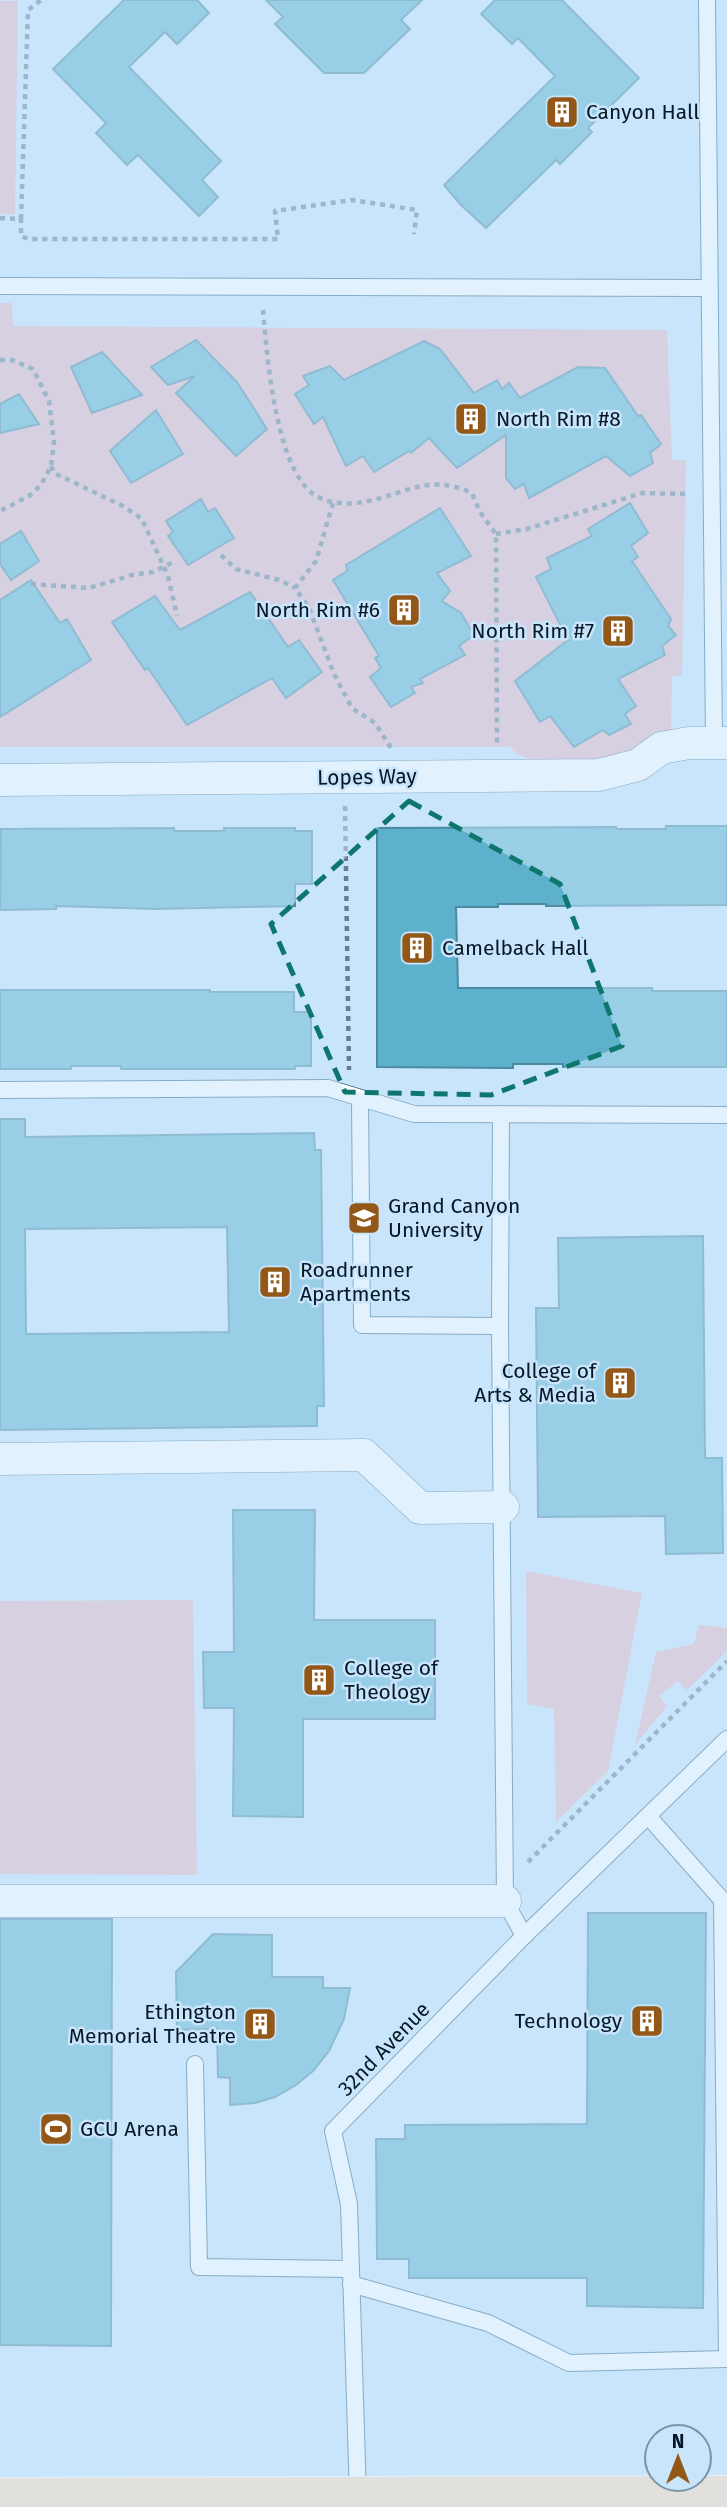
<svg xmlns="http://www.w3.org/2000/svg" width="727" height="2507" font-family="'Fira Sans',sans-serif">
  <rect width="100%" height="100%" fill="#c8e5fb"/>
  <!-- green -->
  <g fill="#e7b6c2">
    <path d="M 0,1 L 18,1 L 15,214 L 0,214 Z"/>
    <path d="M 0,303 L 12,303 L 13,326 L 667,330 L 672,460 L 686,460 L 682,675 L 672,677 L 671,735 L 603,766 L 534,761 L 517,754 L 510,747 L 0,747 Z"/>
    <path d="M 526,1571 L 642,1593 L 608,1771 L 556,1822 L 554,1709 L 527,1704 Z"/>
    <path d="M 193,1600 L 197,1875 L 0,1874 L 0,1601 Z"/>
    <path d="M 699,1625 L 727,1628 L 727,1651 L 687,1690 L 678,1681 L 659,1696 L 667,1706 L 635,1745 L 656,1652 L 694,1644 Z"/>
  </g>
  <!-- building -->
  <g fill="#5eb1cc" stroke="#4b8ba0" stroke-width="2" fill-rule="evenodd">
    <path d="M 124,0 L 197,0 L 209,13 L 177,44 L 165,32 L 129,67 L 221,161 L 202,180 L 218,197 L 199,216 L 138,155 L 127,165 L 96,133 L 106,123 L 53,69 Z"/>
    <path d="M 266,0 L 422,0 L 401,20 L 410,29 L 364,73 L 324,73 L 275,24 L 283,17 Z"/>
    <path d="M 495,0 L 562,0 L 639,78 L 588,128 L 592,132 L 560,164 L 556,160 L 486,228 L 460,204 L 444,185 L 555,76 L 518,38 L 512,44 L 481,14 Z"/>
    <path d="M 196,340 L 237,382 L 267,429 L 236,456 L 176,393 L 195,376 L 168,385 L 151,367 Z"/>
    <path d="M 424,341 L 440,349 L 474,393 L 497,380 L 502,389 L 509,383 L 520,398 L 578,367 L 605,368 L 638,416 L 641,415 L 661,444 L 650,453 L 653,463 L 630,476 L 606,456 L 529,498 L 524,484 L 515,489 L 506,478 L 506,435 L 457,468 L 429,438 L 411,453 L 409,451 L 374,472 L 363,456 L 346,466 L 323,417 L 314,424 L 295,394 L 309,385 L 303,376 L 330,366 L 344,380 Z"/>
    <path d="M 102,352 L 142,395 L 92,413 L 71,367 Z"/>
    <path d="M 19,394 L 39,424 L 0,433 L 0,404 Z"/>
    <path d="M 156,410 L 183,454 L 131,483 L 110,451 Z"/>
    <path d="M 201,499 L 208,512 L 215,508 L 234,538 L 188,565 L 168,536 L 173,532 L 166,521 Z"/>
    <path d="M 630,503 L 648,533 L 631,546 L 638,557 L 632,561 L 671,619 L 668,626 L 676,635 L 662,646 L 665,655 L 618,679 L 636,706 L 625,714 L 631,724 L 609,735 L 603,730 L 574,747 L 550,716 L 540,722 L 515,681 L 568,640 L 536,577 L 551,569 L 547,558 L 592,536 L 588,529 Z"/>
    <path d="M 440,508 L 471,556 L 437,573 L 450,591 L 442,601 L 461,613 L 474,635 L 459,646 L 465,655 L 420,679 L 423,683 L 411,687 L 415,693 L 391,707 L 370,677 L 381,668 L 375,658 L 379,656 L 333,580 L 347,571 L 346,565 Z"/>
    <path d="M 21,531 L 39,561 L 11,580 L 0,564 L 0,544 Z"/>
    <path d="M 31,580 L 60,623 L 67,619 L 91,660 L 0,717 L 0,600 Z"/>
    <path d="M 250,592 L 288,647 L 299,640 L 322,672 L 286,698 L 272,678 L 187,725 L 148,668 L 145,670 L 112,622 L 155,596 L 180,630 Z"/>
    <path d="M 666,826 L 727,826 L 727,905 L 546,906 L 546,904 L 498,904 L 498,907 L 456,907 L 458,988 L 652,988 L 652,991 L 727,991 L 727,1067 L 563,1067 L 563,1064 L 513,1064 L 513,1068 L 377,1067 L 377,828 L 616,827 L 616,829 L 666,829 Z"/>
    <path d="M 174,828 L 174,831 L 224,831 L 224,828 L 295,828 L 295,831 L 312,831 L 312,884 L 295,884 L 295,906 L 156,909 L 56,906 L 56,909 L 0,910 L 1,829 Z"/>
    <path d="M 0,990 L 210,990 L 210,992 L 294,992 L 294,1012 L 311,1012 L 311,1066 L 295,1066 L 295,1069 L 121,1069 L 121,1066 L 71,1066 L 71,1069 L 0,1069 Z"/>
    <path d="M 0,1119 L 25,1119 L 25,1137 L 314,1133 L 315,1150 L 321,1150 L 324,1406 L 317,1406 L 317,1426 L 0,1430 ZM 227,1227 L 229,1332 L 26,1334 L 25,1229 Z"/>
    <path d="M 703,1236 L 705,1458 L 722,1458 L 723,1553 L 666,1554 L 665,1516 L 538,1517 L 536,1308 L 559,1308 L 558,1238 Z"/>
    <path d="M 233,1510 L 315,1510 L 314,1620 L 435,1620 L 435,1719 L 303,1719 L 303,1817 L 233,1816 L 234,1708 L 204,1708 L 203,1652 L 234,1652 Z"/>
    <path d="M 588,1913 L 706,1913 L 703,2308 L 587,2306 L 587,2278 L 409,2278 L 409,2259 L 377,2259 L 376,2139 L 405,2139 L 405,2125 L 587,2124 Z"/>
    <path d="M 0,1919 L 112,1919 L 111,2346 L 0,2345 Z"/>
    <path d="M 213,1934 L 272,1935 L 272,1977 L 323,1977 L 323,1988 L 350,1988 L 344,2019 L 329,2051 L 313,2071 L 296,2085 L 275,2097 L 255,2103 L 230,2105 L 230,2078 L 218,2077 L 217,2029 L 177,2030 L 176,1972 Z"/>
  </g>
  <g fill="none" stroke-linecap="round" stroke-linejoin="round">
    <defs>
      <g id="lane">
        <path d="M 707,0 L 714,743"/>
        <path d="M 0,286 L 709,288"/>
        <path d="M 0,1090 L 328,1088 L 414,1114 L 727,1115"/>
        <path d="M 360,1100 L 362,1325 L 500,1326"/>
        <path d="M 501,1114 L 500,1326 L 505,1901 L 524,1936"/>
        <path d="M 195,2064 L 199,2267 L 351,2269"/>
        <path d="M 351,2284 L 488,2323 L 569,2363 L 727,2359 L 722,1900 L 648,1816"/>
        <path d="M 358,2497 L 349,2204 L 333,2131 L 524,1936 L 727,1739"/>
      </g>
      <g id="street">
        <path d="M 0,780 L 599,775 L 638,765 L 661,748 L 689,743 L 727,743"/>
        <path d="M 0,1459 L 364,1455 L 420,1508 L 503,1507"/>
        <path d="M 0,1901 L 505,1901"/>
      </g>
      <path id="primary" d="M 0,2497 L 727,2495"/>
    </defs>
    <!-- lane casing -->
    <use href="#lane" stroke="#396686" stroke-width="18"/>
    <!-- street casing -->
    <use href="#street" stroke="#396686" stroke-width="33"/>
    <!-- primary casing -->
    <use href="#primary" stroke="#fff" stroke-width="40"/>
    <!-- path -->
    <g stroke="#667d8f" stroke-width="4.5" stroke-dasharray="5 5" stroke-linecap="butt">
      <path d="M 0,218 L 21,219 L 21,236 L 28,239 L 278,239 L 275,211 L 352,200 L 417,210 L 414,234"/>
      <path d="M 21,219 L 28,10 L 41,0"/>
      <path d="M 263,310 C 267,355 275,464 312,493 C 326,504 347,505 364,502 C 406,494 428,473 472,493 L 480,512 L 496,534 L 497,744"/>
      <path d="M 0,360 L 12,360 L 33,369 L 49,401 L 54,442 L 51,466 L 41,485 L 29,496 L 0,511"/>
      <path d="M 51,466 L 54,473 L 123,506 L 142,519 L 168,576 L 177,616"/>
      <path d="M 333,503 L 316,561 L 295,588 L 309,608 L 334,674 L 352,708 L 375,723 L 391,748"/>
      <path d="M 496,534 L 527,529 L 642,493 L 689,494"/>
      <path d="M 221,555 L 236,569 L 279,580 L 295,588"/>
      <path d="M 31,584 L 89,588 L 132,575 L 153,572 L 176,561"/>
      <path d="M 345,806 L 349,1070"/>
      <path d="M 528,1862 L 727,1661"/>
    </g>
    <!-- lane -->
    <use href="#lane" stroke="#fff" stroke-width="16"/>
    <!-- street -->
    <use href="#street" stroke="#fff" stroke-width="32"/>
    <!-- primary -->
    <use href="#primary" stroke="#fed9b9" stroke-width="38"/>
  </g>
  <!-- marked area -->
  <path d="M0 0H727V2507H0ZM 409,801 L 560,884 L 622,1046 L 491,1095 L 345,1092 L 271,924 Z" fill="#c8e5fb" fill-opacity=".55" fill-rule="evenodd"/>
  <path fill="none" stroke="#0f766e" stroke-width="5" stroke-dasharray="14 9" stroke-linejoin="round" d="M 409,801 L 560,884 L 622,1046 L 491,1095 L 345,1092 L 271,924 Z"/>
  <!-- icons -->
  <defs>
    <symbol id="building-square" viewBox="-11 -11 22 22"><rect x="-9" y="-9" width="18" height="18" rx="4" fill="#935818" stroke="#c8e5fb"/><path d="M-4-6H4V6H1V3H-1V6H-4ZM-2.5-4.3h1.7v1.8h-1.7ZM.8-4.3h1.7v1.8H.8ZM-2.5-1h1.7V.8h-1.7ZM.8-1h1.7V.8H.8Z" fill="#fff"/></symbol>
    <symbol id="university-square" viewBox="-11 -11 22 22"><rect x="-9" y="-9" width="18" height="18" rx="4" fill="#935818" stroke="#c8e5fb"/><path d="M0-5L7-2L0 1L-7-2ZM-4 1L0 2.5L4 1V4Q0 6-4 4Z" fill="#fff"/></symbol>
    <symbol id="stadium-square" viewBox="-11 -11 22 22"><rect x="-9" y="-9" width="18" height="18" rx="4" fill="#935818" stroke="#c8e5fb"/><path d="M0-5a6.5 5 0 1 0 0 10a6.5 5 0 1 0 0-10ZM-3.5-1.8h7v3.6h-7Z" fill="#fff"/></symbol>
  </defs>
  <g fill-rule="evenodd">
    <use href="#building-square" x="543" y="93" width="38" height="38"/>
    <use href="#building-square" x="452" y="400" width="38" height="38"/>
    <use href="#building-square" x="385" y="591" width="38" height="38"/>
    <use href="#building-square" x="599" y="612" width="38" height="38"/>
    <use href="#building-square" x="398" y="929" width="38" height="38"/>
    <use href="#university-square" x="345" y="1199" width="38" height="38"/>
    <use href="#building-square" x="256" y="1263" width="38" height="38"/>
    <use href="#building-square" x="601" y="1364" width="38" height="38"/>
    <use href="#building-square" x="300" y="1661" width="38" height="38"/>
    <use href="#building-square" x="628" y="2002" width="38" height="38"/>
    <use href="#building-square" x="241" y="2005" width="38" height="38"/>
    <use href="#stadium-square" x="37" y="2110" width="38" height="38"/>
  </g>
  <g text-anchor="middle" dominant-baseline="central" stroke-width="5" stroke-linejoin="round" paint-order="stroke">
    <!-- poi labels -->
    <g font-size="21" fill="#061826" stroke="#c8e5fb" text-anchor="start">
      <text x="586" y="112">Canyon Hall</text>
      <text x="496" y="419">North Rim #8</text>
      <text x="380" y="610" text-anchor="end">North Rim #6</text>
      <text x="594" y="631" text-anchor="end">North Rim #7</text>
      <text x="442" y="948">Camelback Hall</text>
      <text x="388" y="1206">Grand Canyon<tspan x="388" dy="24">University</tspan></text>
      <text x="300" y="1270">Roadrunner<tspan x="300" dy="24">Apartments</tspan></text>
      <text x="596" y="1371" text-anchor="end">College of<tspan x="596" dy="24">Arts &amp; Media</tspan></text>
      <text x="344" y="1668">College of<tspan x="344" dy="24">Theology</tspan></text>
      <text x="236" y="2012" text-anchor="end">Ethington<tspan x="236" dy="24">Memorial Theatre</tspan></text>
      <text x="622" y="2021" text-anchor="end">Technology</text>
      <text x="80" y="2129">GCU Arena</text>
    </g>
    <!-- street labels -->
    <g font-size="21" fill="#061826" stroke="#c8e5fb">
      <text transform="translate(367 777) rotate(-1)">Lopes Way</text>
      <text transform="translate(384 2049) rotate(-46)">32nd Avenue</text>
    </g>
  </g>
  <!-- north arrow -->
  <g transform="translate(678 2458)"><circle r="33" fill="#c8e5fb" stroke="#7a93a6" stroke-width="2"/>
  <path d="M0-5L12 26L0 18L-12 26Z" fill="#935818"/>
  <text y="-10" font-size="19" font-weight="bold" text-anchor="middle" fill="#061826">N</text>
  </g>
</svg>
